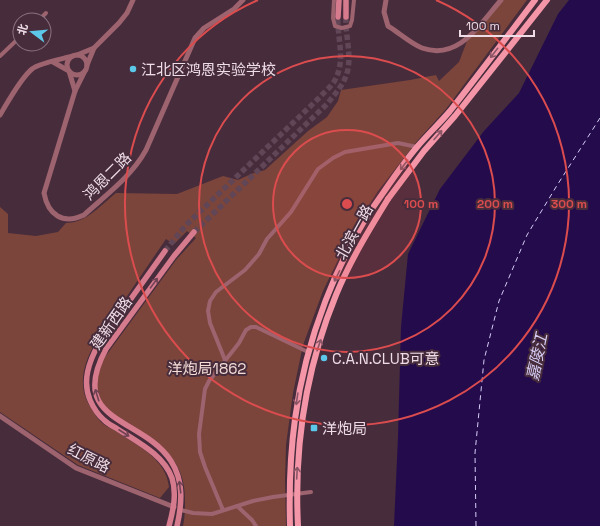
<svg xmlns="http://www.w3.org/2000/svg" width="600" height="526" font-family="'Space Grotesk','Noto Sans SC',sans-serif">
  <rect width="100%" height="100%" fill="#472c3c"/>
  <!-- green -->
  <path fill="#7b453b" d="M 503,0 L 527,0 L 446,109 L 418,140 L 378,191 L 350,235 L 323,291 L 303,345 L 293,393 L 286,445 L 285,481 L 286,526 L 183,526 C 185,517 185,508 185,499 C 185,459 160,444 130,425 C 119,418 106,412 100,400 C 94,387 98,374 102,361 L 176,260 L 196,238 L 187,231 L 174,244 L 166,239 L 95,343 C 85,361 78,381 87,401 C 91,408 95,416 101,422 C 104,425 109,428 114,430 C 136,445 166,458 169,487 L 160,498 L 78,465 L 0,412 L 0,207 L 8,214 L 8,233 L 36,236 L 58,232 L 66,223 C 86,223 101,205 116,193 L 177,194 L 223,176 L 238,180 L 251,174 L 265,170 L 308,131 L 327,117 L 338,101 L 341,90 L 410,80 L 436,75 L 439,81 L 459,62 L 467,41 Z"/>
  <!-- water -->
  <path fill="#240b4c" d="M 569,0 L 600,0 L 600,526 L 394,526 L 398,437 L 401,327 L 408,254 L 440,189 L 484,131 L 519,93 L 558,14 Z"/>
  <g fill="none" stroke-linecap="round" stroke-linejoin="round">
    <!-- ferry -->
    <path stroke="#d5cdf5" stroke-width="1" stroke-dasharray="5 4" stroke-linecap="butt" d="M 476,526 L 475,453 L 484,360 L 499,301 L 527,235 L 556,187 L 600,118"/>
    <!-- secondary-tunnel -->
    <g stroke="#604656" stroke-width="5.5" stroke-dasharray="5.5 3" stroke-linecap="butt">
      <path d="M 194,232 L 327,104 C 334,95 342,87 346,76 C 353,58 345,36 346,17"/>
      <path d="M 165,251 L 186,225 L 320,97 C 325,91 332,86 335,80 C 346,60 337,38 338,17"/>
    </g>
    <!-- minor -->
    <g stroke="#9d636e" stroke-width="4">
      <path d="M 334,0 L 333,18 L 335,26 L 342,28 L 350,26 L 352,20 L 354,0"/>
      <path d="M 39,20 L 46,13"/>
      <path d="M 0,56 L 20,37"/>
      <path d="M 225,360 L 210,323 L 208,311 L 210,301 L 216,292 L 245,270 L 259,254 L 267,239 L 291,212 L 318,169 L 333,158 L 345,152 L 398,143 L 417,147"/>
      <path d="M 237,506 L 252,520 L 256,526"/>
      <path d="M 181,510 L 193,513 L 212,514 L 253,501 L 273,497 L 311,492"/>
      <path d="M 223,510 L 205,467 L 200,452 L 199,434 L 205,389 L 209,381 L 239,343 L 246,330 L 251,327 L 256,327 L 308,352"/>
    </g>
    <!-- tertiary -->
    <g stroke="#9d636e" stroke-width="5">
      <path d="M 386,0 L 384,12 L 388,26 C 398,32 411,44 422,48 C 459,61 480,24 501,0"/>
      <path d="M 77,55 L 94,48"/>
      <circle cx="77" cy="65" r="10"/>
      <path d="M 53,62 L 69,71 L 75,91"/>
      <path d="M 87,65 L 94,48 L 119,23 L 127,13 L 133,0"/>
      <path d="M 85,71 L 75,91 L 44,193 C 48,215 63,225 84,215 C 106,195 131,177 146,150 L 195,38 L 204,28 L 234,9 L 243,0"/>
      <path d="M 0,115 C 8,102 20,79 32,69 C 39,63 62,59 73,56"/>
      <path d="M 0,416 L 76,468 L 174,507"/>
    </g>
    <!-- secondary -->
    <g stroke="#d67a8d" stroke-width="5.5">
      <path d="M 338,17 L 339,0"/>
      <path d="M 346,17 L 346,0"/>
      <path d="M 165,251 L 98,345 C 89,362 82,381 90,400 C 93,407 98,415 104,420 C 107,423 112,426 116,428 C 137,442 163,454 172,478 C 177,494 173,511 169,526"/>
      <path d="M 177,526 C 182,504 184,481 171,461 C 143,417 66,423 106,349 L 174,256 L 194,232"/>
    </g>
    <!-- primary -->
    <g stroke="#f496a8" stroke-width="6">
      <path d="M 388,199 L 424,151 L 455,116 L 547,0"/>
      <path d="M 295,419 C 305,342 337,256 383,193 C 394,177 405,161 417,147 C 428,134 440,123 450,111 C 479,74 507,37 535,0"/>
    </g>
    <!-- primary-bridge -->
    <g stroke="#f496a8" stroke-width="6">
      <path d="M 290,526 C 289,490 290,455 295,419"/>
      <path d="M 298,526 C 294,447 306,368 336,295 C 350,261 369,230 388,199"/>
    </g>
  </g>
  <!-- one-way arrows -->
  <defs><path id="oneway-shaft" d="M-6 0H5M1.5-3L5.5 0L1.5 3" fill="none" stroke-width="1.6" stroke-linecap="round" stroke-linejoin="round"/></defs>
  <g stroke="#8c5667">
    <use href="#oneway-shaft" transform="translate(494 53) rotate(128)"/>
    <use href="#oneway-shaft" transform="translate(438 135) rotate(-49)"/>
    <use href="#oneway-shaft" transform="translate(404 165) rotate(127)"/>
    <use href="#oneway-shaft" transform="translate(337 276) rotate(116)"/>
    <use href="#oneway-shaft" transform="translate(319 345) rotate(-71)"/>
    <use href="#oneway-shaft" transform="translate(297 399) rotate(98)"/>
    <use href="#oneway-shaft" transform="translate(297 473) rotate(-87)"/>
  </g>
  <g stroke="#724354">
    <use href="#oneway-shaft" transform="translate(154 283) rotate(-54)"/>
    <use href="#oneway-shaft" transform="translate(97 395) rotate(-107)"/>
    <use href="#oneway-shaft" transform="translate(124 433) rotate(33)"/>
    <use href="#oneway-shaft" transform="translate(180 487) rotate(-97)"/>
  </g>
  <!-- distance rings -->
  <circle cx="347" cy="204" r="74" fill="#db4c4e" fill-opacity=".12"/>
  <g fill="none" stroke="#db4c4e" stroke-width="2">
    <circle cx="347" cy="204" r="74"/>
    <circle cx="347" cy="204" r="148"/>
    <path d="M436 0A222 222 0 1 1 258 0"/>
  </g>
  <!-- markers -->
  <g fill="#5cc7e8" stroke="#472c3c" stroke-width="1.5">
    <circle cx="133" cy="69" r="4"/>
    <circle cx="324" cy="358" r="4"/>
    <rect x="310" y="424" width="8" height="8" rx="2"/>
  </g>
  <g text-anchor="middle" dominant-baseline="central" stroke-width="4" stroke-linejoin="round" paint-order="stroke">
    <!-- poi labels -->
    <g font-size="15" fill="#eedce6" stroke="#472c3c" text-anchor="start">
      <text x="141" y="69">江北区鸿恩实验学校</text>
      <text x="332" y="358">C.A.N.CLUB可意</text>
      <text x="322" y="428">洋炮局</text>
    </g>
    <!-- street labels -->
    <g font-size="15" fill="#eedce6" stroke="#472c3c">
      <text transform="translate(107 176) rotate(-45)">鸿恩二路</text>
      <text transform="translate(354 232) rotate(-61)">北滨一路</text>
      <text transform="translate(111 323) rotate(-55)">建新西路</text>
      <text transform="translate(89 458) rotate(27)">红原路</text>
    </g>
    <!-- park labels -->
    <g font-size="15" fill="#f5ddd8" stroke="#472c3c">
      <text x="207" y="368">洋炮局1862</text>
    </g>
    <!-- water labels -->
    <g font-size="16" font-style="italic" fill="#d5cdf5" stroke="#472c3c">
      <text transform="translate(537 357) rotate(-78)">嘉陵江</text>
    </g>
  </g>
  <circle cx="347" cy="204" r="6" fill="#db4c4e" stroke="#472c3c" stroke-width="2"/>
  <g font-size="12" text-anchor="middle" font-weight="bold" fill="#db4c4e" stroke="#472c3c" stroke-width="4" stroke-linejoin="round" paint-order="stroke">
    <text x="421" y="208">100 m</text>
    <text x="495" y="208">200 m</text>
    <text x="569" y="208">300 m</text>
  </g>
  <!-- north arrow -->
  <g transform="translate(32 32) rotate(286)"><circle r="19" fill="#472c3c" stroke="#8a7280"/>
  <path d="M0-3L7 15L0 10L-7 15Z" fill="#5cc7e8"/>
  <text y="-6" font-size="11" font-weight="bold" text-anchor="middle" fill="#eedce6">北</text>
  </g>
  <!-- scale -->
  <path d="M460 30v6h74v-6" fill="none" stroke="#eedce6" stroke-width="2"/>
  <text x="466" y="30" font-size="12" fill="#eedce6" stroke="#472c3c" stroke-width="3" paint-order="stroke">100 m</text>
</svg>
